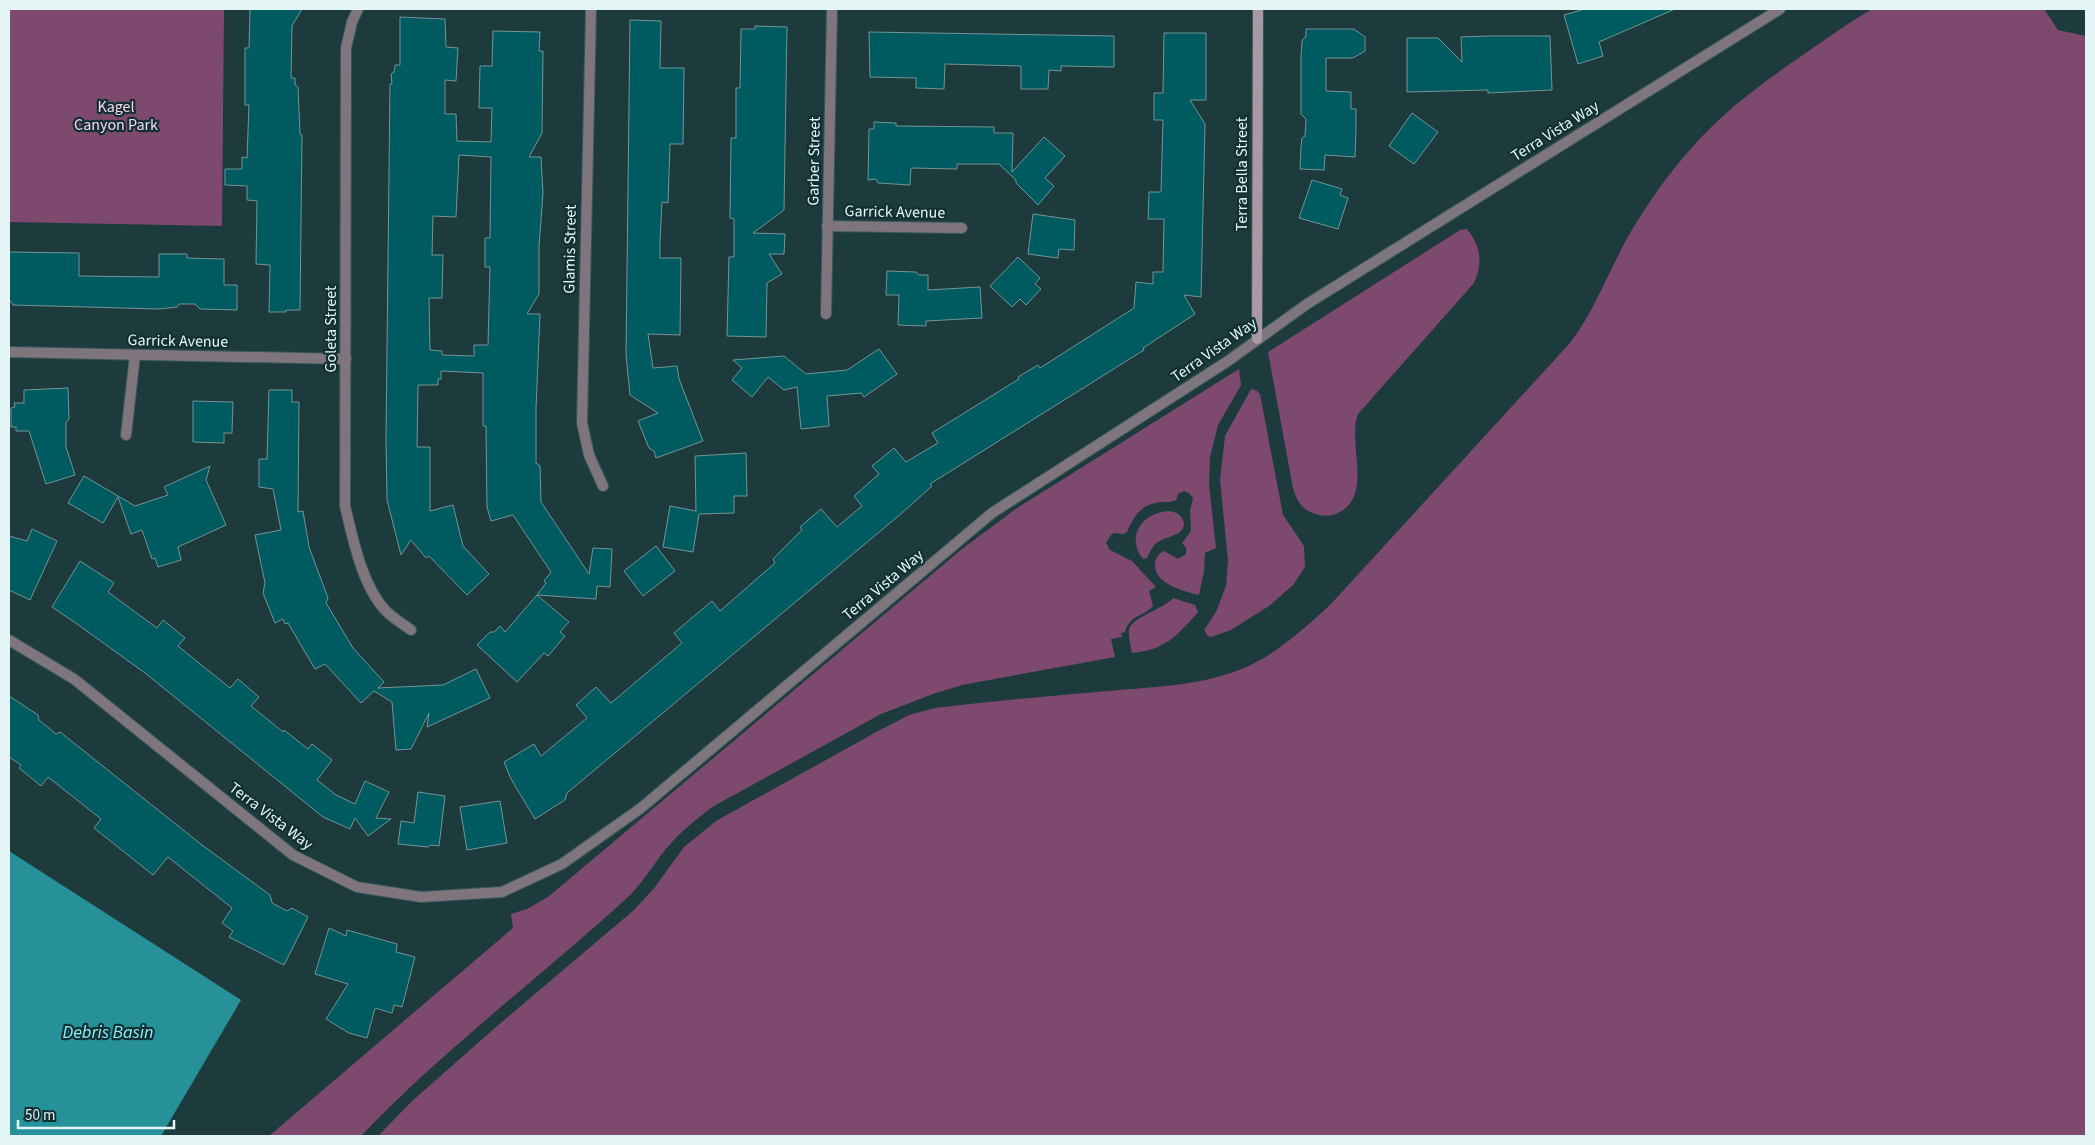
<svg xmlns="http://www.w3.org/2000/svg" width="2095" height="1145" font-family="'Source Sans 3',sans-serif">
  <rect width="100%" height="100%" fill="#1d3b3d"/>
  <!-- green -->
  <g fill="#7d496f">
    <path d="M 9,9 L 224,9 L 222,226 L 9,222 Z"/>
    <path d="M 1872,9 L 2044,9 L 2058,30 L 2086,36 L 2086,1136 L 378,1136 L 411,1102 L 496,1027 L 634,910 L 655,887 L 684,847 L 716,821 L 880,730 L 909,715 L 935,708 C 993,701 1051,696 1108,691 C 1152,687 1198,686 1239,670 C 1272,658 1305,628 1331,604 L 1570,343 C 1599,305 1612,260 1638,220 C 1661,183 1689,147 1722,117 C 1747,94 1775,74 1803,55 C 1826,39 1848,23 1872,9 Z"/>
    <path d="M 1467,229 C 1481,246 1483,264 1474,283 L 1358,414 C 1347,442 1373,494 1340,512 C 1331,517 1321,517 1311,512 C 1300,508 1296,498 1293,488 L 1268,352 L 1460,230 Z"/>
    <path d="M 1239,369 L 1241,385 L 1218,425 L 1210,457 L 1209,484 L 1216,548 L 1205,553 L 1204,571 L 1199,595 C 1184,591 1153,584 1155,563 C 1156,557 1159,553 1164,551 L 1178,559 L 1186,554 L 1186,548 L 1182,543 L 1191,531 L 1190,511 L 1193,498 L 1189,493 L 1184,491 L 1178,494 L 1176,500 C 1170,503 1167,502 1161,502 C 1141,504 1134,516 1127,532 L 1124,534 L 1114,533 L 1110,536 L 1106,543 L 1110,550 L 1132,561 L 1156,587 L 1149,591 L 1153,606 C 1143,617 1129,615 1125,632 L 1121,633 L 1122,637 L 1111,639 L 1115,657 L 962,685 L 933,694 L 881,714 L 714,806 C 694,820 676,836 661,855 C 650,870 640,886 626,899 C 538,979 443,1050 361,1136 L 269,1136 L 513,928 L 511,914 L 527,909 L 548,897 L 962,549 L 1017,508 Z"/>
    <path d="M 1251,389 L 1256,390 L 1260,394 L 1283,515 L 1304,546 L 1305,567 L 1293,585 L 1269,606 L 1231,630 L 1211,637 L 1208,636 L 1204,630 L 1216,612 L 1226,586 L 1228,560 L 1220,480 L 1225,436 Z"/>
    <path d="M 1169,511 C 1174,512 1179,513 1182,518 C 1191,535 1166,536 1158,542 C 1152,546 1150,552 1147,558 L 1143,559 C 1125,536 1143,512 1169,511 Z"/>
    <path d="M 1173,598 L 1195,605 L 1198,612 C 1177,636 1165,650 1132,653 C 1131,646 1128,637 1129,630 C 1131,617 1163,610 1173,598 Z"/>
  </g>
  <!-- water -->
  <path fill="#279199" d="M 9,851 L 241,1000 L 161,1136 L 9,1136 Z"/>
  <!-- building -->
  <g fill="#005b61" stroke="#749497" fill-rule="evenodd">
    <path d="M 250,9 L 302,9 L 292,26 L 291,78 L 295,78 L 295,85 L 298,87 L 300,134 L 302,135 L 300,310 L 286,310 L 286,312 L 269,312 L 270,265 L 256,264 L 257,201 L 247,200 L 247,186 L 225,185 L 225,169 L 242,169 L 242,157 L 247,158 L 249,105 L 245,105 L 245,48 L 249,48 Z"/>
    <path d="M 1585,9 L 1675,9 L 1599,42 L 1603,56 L 1578,64 L 1564,15 Z"/>
    <path d="M 400,17 L 445,19 L 446,47 L 458,48 L 456,81 L 445,80 L 445,114 L 456,114 L 457,141 L 491,142 L 492,108 L 479,108 L 480,66 L 492,66 L 493,31 L 540,32 L 539,51 L 543,51 L 542,133 L 529,157 L 541,157 L 543,193 L 539,246 L 539,294 L 527,314 L 540,314 L 536,408 L 536,463 L 540,466 L 541,502 L 589,574 L 593,548 L 612,549 L 610,587 L 597,586 L 596,599 L 537,595 L 546,583 L 544,581 L 551,572 L 513,515 L 491,521 L 487,507 L 486,426 L 483,426 L 483,373 L 441,371 L 441,379 L 438,379 L 438,385 L 418,385 L 417,447 L 430,447 L 430,511 L 453,505 L 463,546 L 489,574 L 467,595 L 429,556 L 426,558 L 411,540 L 401,555 L 387,500 L 386,438 L 390,84 L 392,84 L 391,74 L 394,72 L 395,65 L 400,65 ZM 459,155 L 491,157 L 490,238 L 485,238 L 485,267 L 490,267 L 488,345 L 474,345 L 474,356 L 442,355 L 442,351 L 430,350 L 429,298 L 442,298 L 443,255 L 432,255 L 433,216 L 456,217 Z"/>
    <path d="M 630,20 L 661,21 L 660,68 L 684,68 L 683,144 L 670,144 L 668,203 L 662,202 L 660,240 L 660,258 L 681,258 L 680,335 L 648,334 L 653,368 L 677,366 L 679,379 L 703,441 L 656,458 L 654,451 L 649,448 L 638,421 L 658,413 L 630,395 L 626,355 Z"/>
    <path d="M 755,26 L 787,27 L 784,210 L 753,233 L 785,234 L 784,254 L 769,254 L 782,274 L 767,283 L 766,337 L 727,336 L 729,257 L 734,257 L 734,219 L 730,218 L 731,138 L 736,138 L 736,88 L 740,88 L 741,29 L 755,29 Z"/>
    <path d="M 1306,29 L 1354,29 L 1365,37 L 1365,51 L 1353,58 L 1326,58 L 1326,91 L 1351,92 L 1351,109 L 1356,109 L 1356,128 L 1355,157 L 1325,155 L 1324,170 L 1300,169 L 1301,147 L 1302,138 L 1305,136 L 1306,119 L 1301,114 L 1301,56 L 1302,41 L 1306,36 Z"/>
    <path d="M 869,32 L 1114,36 L 1114,67 L 1061,66 L 1061,71 L 1049,70 L 1048,89 L 1021,89 L 1021,66 L 945,64 L 944,89 L 916,88 L 916,78 L 870,77 Z"/>
    <path d="M 1164,33 L 1206,33 L 1206,100 L 1190,100 L 1205,124 L 1201,297 L 1184,295 L 1195,314 L 1143,348 L 1144,350 L 930,484 L 932,486 L 902,513 L 567,793 L 565,800 L 535,819 L 511,779 L 504,762 L 534,744 L 541,756 L 587,718 L 576,705 L 596,687 L 611,703 L 682,643 L 674,633 L 712,601 L 720,611 L 775,563 L 773,559 L 802,530 L 800,527 L 821,509 L 837,527 L 862,506 L 854,496 L 879,474 L 872,466 L 894,448 L 906,462 L 938,443 L 932,433 L 1019,379 L 1018,377 L 1038,365 L 1040,368 L 1134,308 L 1136,282 L 1153,284 L 1153,272 L 1163,272 L 1164,219 L 1148,219 L 1149,192 L 1161,192 L 1163,120 L 1154,120 L 1154,93 L 1163,93 Z"/>
    <path d="M 1488,36 L 1550,36 L 1552,90 L 1488,93 L 1488,90 L 1407,92 L 1407,38 L 1438,38 L 1462,62 L 1461,37 Z"/>
    <path d="M 1412,113 L 1438,132 L 1414,164 L 1389,146 Z"/>
    <path d="M 874,122 L 896,123 L 896,126 L 994,127 L 994,133 L 1013,133 L 1012,172 L 1044,137 L 1065,156 L 1045,178 L 1054,186 L 1038,205 L 1016,183 L 1016,180 L 999,164 L 957,164 L 957,169 L 911,168 L 910,185 L 878,183 L 876,179 L 868,180 L 869,129 L 874,129 Z"/>
    <path d="M 1312,180 L 1342,189 L 1340,195 L 1348,198 L 1338,229 L 1299,218 Z"/>
    <path d="M 1033,214 L 1075,220 L 1074,250 L 1059,249 L 1058,258 L 1028,254 Z"/>
    <path d="M 9,252 L 79,253 L 79,276 L 159,277 L 159,254 L 187,254 L 187,258 L 224,259 L 224,285 L 237,285 L 237,310 L 200,309 L 195,304 L 179,304 L 177,307 L 159,309 L 13,305 L 9,299 Z"/>
    <path d="M 1018,257 L 1040,278 L 1035,284 L 1041,289 L 1026,305 L 1020,299 L 1012,307 L 990,286 Z"/>
    <path d="M 887,271 L 916,272 L 919,275 L 928,275 L 928,290 L 980,287 L 982,318 L 926,321 L 926,326 L 898,325 L 899,295 L 886,295 Z"/>
    <path d="M 879,349 L 897,374 L 864,397 L 861,393 L 827,396 L 829,426 L 801,429 L 797,387 L 784,390 L 768,377 L 752,397 L 732,380 L 742,368 L 733,360 L 784,356 L 806,374 L 847,370 Z"/>
    <path d="M 68,388 L 69,419 L 66,422 L 66,447 L 75,475 L 46,484 L 29,431 L 16,431 L 16,427 L 11,427 L 11,408 L 15,407 L 14,403 L 24,403 L 24,390 Z"/>
    <path d="M 269,390 L 292,390 L 292,402 L 299,402 L 298,512 L 303,511 L 309,547 L 328,598 L 326,603 L 353,648 L 384,682 L 378,688 L 443,685 L 476,669 L 490,698 L 427,727 L 429,713 L 411,749 L 396,750 L 392,702 L 374,691 L 361,703 L 325,664 L 315,669 L 288,623 L 285,624 L 283,619 L 275,623 L 263,593 L 265,583 L 255,535 L 281,530 L 273,489 L 259,487 L 259,459 L 267,459 Z"/>
    <path d="M 193,401 L 233,402 L 232,433 L 224,433 L 224,443 L 193,442 Z"/>
    <path d="M 746,453 L 747,496 L 734,496 L 734,513 L 699,514 L 693,552 L 663,547 L 670,506 L 696,511 L 695,456 Z"/>
    <path d="M 210,466 L 206,480 L 226,525 L 178,547 L 181,560 L 158,567 L 155,558 L 152,559 L 142,530 L 131,534 L 118,497 L 103,523 L 68,503 L 84,476 L 135,506 L 168,495 L 164,487 Z"/>
    <path d="M 32,529 L 57,541 L 30,600 L 9,590 L 9,536 L 27,541 Z"/>
    <path d="M 656,546 L 675,571 L 643,596 L 624,571 Z"/>
    <path d="M 80,561 L 114,583 L 108,592 L 157,628 L 163,620 L 185,638 L 178,646 L 230,688 L 238,679 L 259,697 L 251,706 L 283,732 L 284,730 L 308,749 L 312,744 L 332,760 L 317,780 L 336,795 L 355,804 L 365,781 L 389,792 L 376,818 L 391,819 L 368,836 L 355,818 L 350,829 L 323,817 L 145,673 L 77,624 L 52,607 Z"/>
    <path d="M 537,595 L 569,622 L 560,632 L 565,636 L 548,656 L 544,653 L 517,682 L 477,645 L 490,632 L 494,632 L 500,626 L 505,632 Z"/>
    <path d="M 9,696 L 38,715 L 39,720 L 56,734 L 60,732 L 202,845 L 270,895 L 272,903 L 287,911 L 292,908 L 308,917 L 284,965 L 229,937 L 233,931 L 222,923 L 232,908 L 168,857 L 153,875 L 94,828 L 101,819 L 48,777 L 41,786 L 19,768 L 21,765 L 9,757 Z"/>
    <path d="M 418,792 L 445,796 L 439,846 L 431,845 L 428,847 L 398,844 L 401,821 L 414,823 Z"/>
    <path d="M 500,801 L 507,843 L 467,850 L 460,807 Z"/>
    <path d="M 329,928 L 346,936 L 347,930 L 397,944 L 396,952 L 415,957 L 402,1007 L 394,1005 L 392,1013 L 375,1008 L 367,1038 L 349,1033 L 326,1019 L 348,984 L 315,974 Z"/>
  </g>
  <g fill="none" stroke-linecap="round" stroke-linejoin="round">
    <defs>
      <g id="street">
        <path d="M 358,9 L 352,22 L 346,48 L 345,506 C 353,539 362,586 386,611 C 393,618 403,624 411,630"/>
        <path d="M 591,9 L 582,423 L 589,455 L 603,486"/>
        <path d="M 827,226 L 962,228"/>
        <path d="M 826,314 L 832,9"/>
        <path d="M 9,352 L 346,359"/>
        <path d="M 126,435 L 135,355"/>
        <path d="M 9,640 L 74,679 L 293,855 L 357,887 L 421,897 L 502,892 L 562,864 L 641,808 L 992,513 L 1228,361 L 1307,304 L 1780,9"/>
      </g>
      <path id="secondary" d="M 1257,339 L 1258,9"/>
    </defs>
    <!-- street casing -->
    <use href="#street" stroke="#3d595b" stroke-width="12"/>
    <!-- secondary casing -->
    <use href="#secondary" stroke="#3d595b" stroke-width="12"/>
    <!-- street -->
    <use href="#street" stroke="#7f757c" stroke-width="10"/>
    <!-- secondary -->
    <use href="#secondary" stroke="#a999a3" stroke-width="10"/>
  </g>
  <g text-anchor="middle" dominant-baseline="central" stroke-width="4.5" stroke-linejoin="round" paint-order="stroke">
    <!-- park labels -->
    <g font-size="16" fill="#f9d6ee" stroke="#123033">
      <text x="116" y="107">Kagel<tspan x="116" dy="18">Canyon Park</tspan></text>
    </g>
    <!-- street labels -->
    <g font-size="16" fill="#e4f5f6" stroke="#123033">
      <text transform="translate(1555 131) rotate(-32)">Terra Vista Way</text>
      <text transform="translate(814 161) rotate(-89)">Garber Street</text>
      <text transform="translate(1242 174) rotate(-90)">Terra Bella Street</text>
      <text transform="translate(895 212) rotate(1)">Garrick Avenue</text>
      <text transform="translate(570 249) rotate(-89)">Glamis Street</text>
      <text transform="translate(331 329) rotate(-90)">Goleta Street</text>
      <text transform="translate(178 341) rotate(1)">Garrick Avenue</text>
      <text transform="translate(1214 350) rotate(-35)">Terra Vista Way</text>
      <text transform="translate(883 585) rotate(-40)">Terra Vista Way</text>
      <text transform="translate(271 816) rotate(37)">Terra Vista Way</text>
    </g>
    <!-- water labels -->
    <g font-size="18" font-style="italic" fill="#8af3fb" stroke="#123033">
      <text x="108" y="1032">Debris Basin</text>
    </g>
  </g>
  <!-- border -->
  <rect width="2095" height="1145" fill="none" stroke="#e4f5f6" stroke-width="20"/>
  <!-- scale -->
  <path d="M18 1120v8h156v-8" fill="none" stroke="#e4f5f6" stroke-width="2.5"/>
  <text x="25" y="1120" font-size="15" fill="#e4f5f6" stroke="#123033" stroke-width="4" paint-order="stroke">50 m</text>
</svg>
